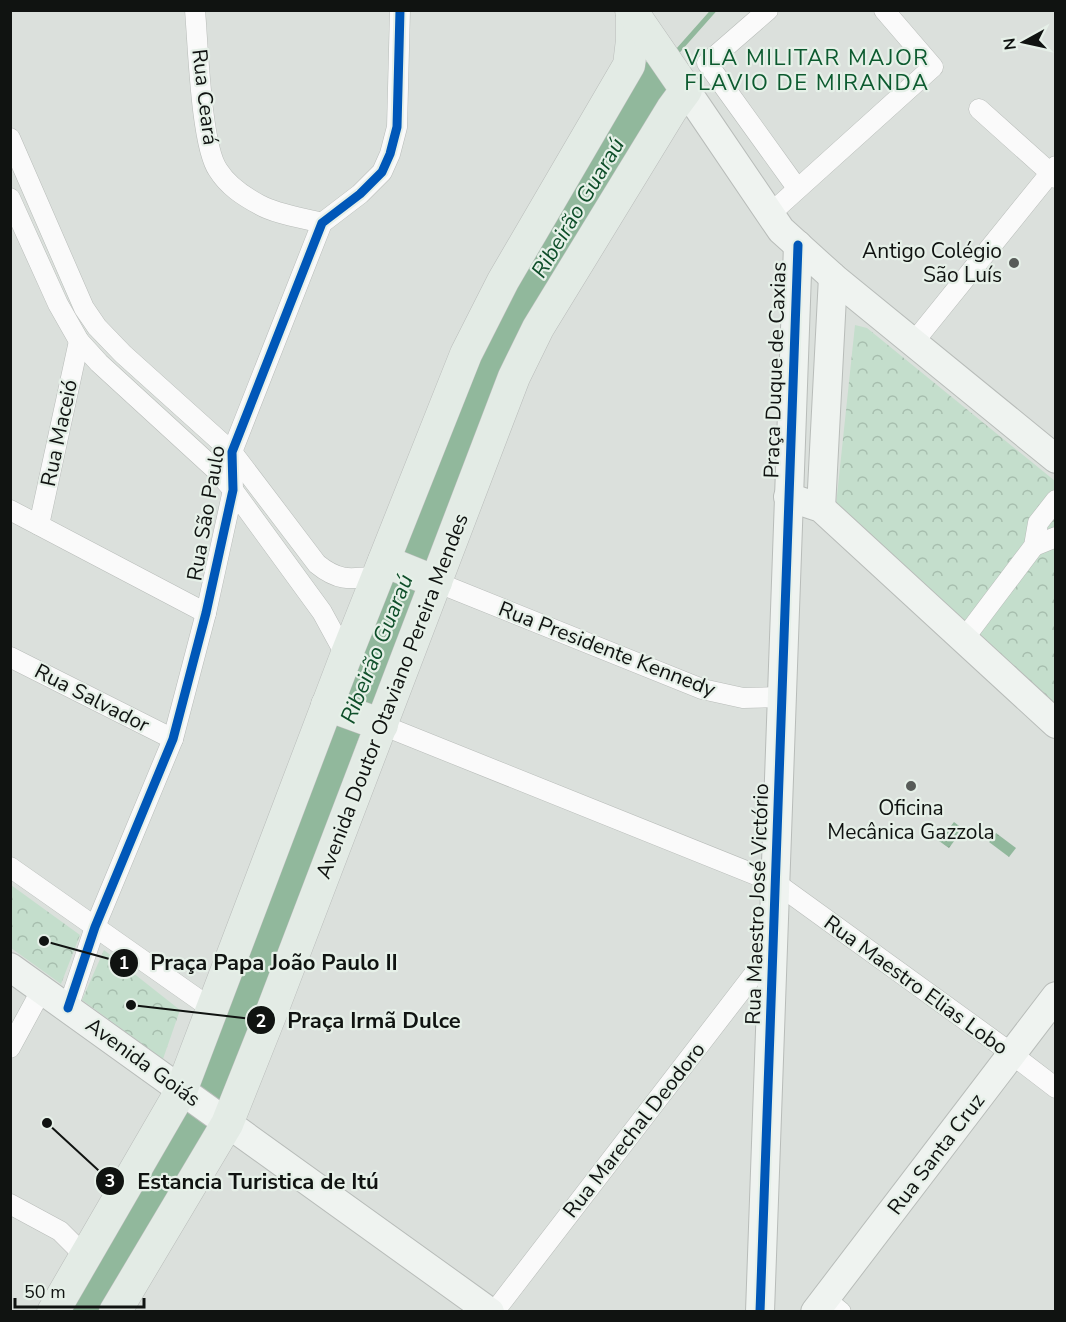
<svg xmlns="http://www.w3.org/2000/svg" width="1066" height="1322" font-family="'Nunito Sans',sans-serif">
  <defs>
    <pattern id="park-crowns" width="20" height="18" patternUnits="userSpaceOnUse" patternTransform="scale(1.5)"><rect width="20" height="18" fill="#c4decc"/><path d="M2 6a3 3 0 1 1 6 0M12 15a3 3 0 1 1 6 0" fill="none" stroke="#a7beae"/></pattern>
    <pattern id="water-ripples" width="26" height="14" patternUnits="userSpaceOnUse" patternTransform="scale(1.5)"><rect width="26" height="14" fill="#91b89c"/><path d="M2 4q2-2 4 0t4 0M15 11q2-2 4 0t4 0" fill="none" stroke="#7c9d85"/></pattern>
  </defs>
  <rect width="100%" height="100%" fill="#dbe0dc"/>
  <!-- park -->
  <g fill="url(#park-crowns)">
    <path d="M 855,325 L 867,328 L 1055,481 L 1055,703 L 989,646 L 836,505 Z"/>
    <path d="M 11,885 L 80,935 L 61,984 L 11,948 Z"/>
    <path d="M 104,950 L 180,1010 L 163,1059 L 82,1000 Z"/>
  </g>
  <!-- water -->
  <g fill="url(#water-ripples)">
    <path d="M 954,822 L 963,829 L 949,848 L 939,841 Z"/>
    <path d="M 996,833 L 1016,848 L 1009,857 L 989,842 Z"/>
  </g>
  <g fill="none" stroke-linecap="round" stroke-linejoin="round">
    <!-- stream -->
    <path stroke="#91b89c" stroke-width="5" d="M 675,54 L 714,10"/>
    <!-- river -->
    <path stroke="#91b89c" stroke-width="32" d="M 85,1312 L 175,1161 L 217,1079 L 347,724 L 496,350 L 516,312 L 658,73"/>
    <defs>
      <g id="street">
        <path d="M 195,10 C 198,44 201,146 218,170 C 228,186 243,196 260,205 C 276,214 303,218 322,223"/>
        <path d="M 768,10 L 707,63 L 797,188"/>
        <path d="M 979,109 L 1056,178"/>
        <path d="M 10,138 L 84,308 L 97,327 L 123,354 L 232,452 L 317,564 C 339,582 351,579 377,576"/>
        <path d="M 10,198 L 58,304 L 79,341 L 99,363 L 218,472 L 233,490 L 322,612 L 346,656"/>
        <path d="M 770,214 L 933,67 L 884,10"/>
        <path d="M 913,343 L 1056,166"/>
        <path d="M 10,510 L 206,613"/>
        <path d="M 39,525 L 79,341"/>
        <path d="M 1034,546 L 1056,537"/>
        <path d="M 436,582 L 702,689 L 743,698 L 781,697"/>
        <path d="M 963,640 L 1034,546 L 1038,523 L 1056,500"/>
        <path d="M 10,657 L 173,739"/>
        <path d="M 382,725 L 776,883 L 1000,1045 L 1056,1088"/>
        <path d="M 10,867 L 212,1009"/>
        <path d="M 68,1008 L 95,927 L 173,739 L 206,613 L 233,490 L 232,452 L 322,223 L 360,194 L 382,172 L 390,154 L 397,127 L 400,10"/>
        <path d="M 10,1048 L 42,989"/>
        <path d="M 10,1204 L 60,1231 L 85,1256"/>
        <path d="M 825,1299 L 841,1312"/>
        <path d="M 494,1312 L 774,948"/>
      </g>
      <g id="secondary">
        <path d="M 686,90 L 781,230 L 833,277 L 1056,459"/>
        <path d="M 788,497 L 821,508 L 1056,724"/>
        <path d="M 821,508 L 833,277"/>
        <path d="M 10,967 L 490,1312"/>
        <path d="M 760,1312 L 798,245"/>
        <path d="M 815,1312 L 1056,996"/>
      </g>
      <g id="primary">
        <path d="M 384,561 L 436,582"/>
        <path d="M 327,705 L 382,725"/>
        <path d="M 53,1312 L 181,1091 L 346,656 L 466,354 L 503,281 L 629,65 L 632,40 L 632,13"/>
        <path d="M 115,1312 L 227,1124 L 272,1011 L 514,377 L 538,328 L 672,109 L 686,90 L 631,10"/>
      </g>
    </defs>
    <!-- street casing -->
    <use href="#street" stroke="#b8bcb9" stroke-width="21"/>
    <!-- secondary casing -->
    <use href="#secondary" stroke="#b8bcb9" stroke-width="30"/>
    <!-- primary casing -->
    <use href="#primary" stroke="#b9bcba" stroke-width="33"/>
    <!-- street -->
    <use href="#street" stroke="#fafafa" stroke-width="20"/>
    <!-- secondary -->
    <use href="#secondary" stroke="#eff3f0" stroke-width="28"/>
    <!-- primary -->
    <use href="#primary" stroke="#e3ebe5" stroke-width="32"/>
    <defs>
      <g id="cycleway">
        <path d="M 68,1008 L 95,927 L 173,739 L 206,613 L 233,490 L 232,452 L 322,223 L 360,194 L 382,172 L 390,154 L 397,127 L 400,10"/>
        <path d="M 760,1312 L 798,245"/>
      </g>
    </defs>
    <!-- cycleway casing -->
    <use href="#cycleway" stroke="#e6f0e8" stroke-width="13"/>
    <!-- cycleway -->
    <use href="#cycleway" stroke="#0057b8" stroke-width="9"/>
  </g>
  <!-- markers -->
  <g fill="#575b58" stroke="#e6f0e8" stroke-width="2">
    <circle cx="1014" cy="263" r="6"/>
    <circle cx="911" cy="786" r="6"/>
  </g>
  <g text-anchor="middle" dominant-baseline="central" stroke-width="4.5" stroke-linejoin="round" paint-order="stroke">
    <!-- street labels -->
    <g font-size="21" fill="#101311" stroke="#e6f0e8">
      <text transform="translate(205 97) rotate(83)">Rua Ceará</text>
      <text transform="translate(775 370) rotate(-88)">Praça Duque de Caxias</text>
      <text transform="translate(59 433) rotate(-78)">Rua Maceió</text>
      <text transform="translate(206 513) rotate(-80)">Rua São Paulo</text>
      <text transform="translate(607 649) rotate(21)">Rua Presidente Kennedy</text>
      <text transform="translate(392 696) rotate(-69)">Avenida Doutor Otaviano Pereira Mendes</text>
      <text transform="translate(92 698) rotate(27)">Rua Salvador</text>
      <text transform="translate(757 904) rotate(-88)">Rua Maestro José Victório</text>
      <text transform="translate(916 985) rotate(36)">Rua Maestro Elias Lobo</text>
      <text transform="translate(143 1062) rotate(36)">Avenida Goiás</text>
      <text transform="translate(634 1130) rotate(-52)">Rua Marechal Deodoro</text>
      <text transform="translate(936 1154) rotate(-53)">Rua Santa Cruz</text>
    </g>
    <!-- poi labels -->
    <g font-size="21" fill="#101311" stroke="#e6f0e8" text-anchor="end">
      <text x="1002" y="251">Antigo Colégio<tspan x="1002" dy="24">São Luís</tspan></text>
      <text x="911" y="808" text-anchor="middle">Oficina<tspan x="911" dy="24">Mecânica Gazzola</tspan></text>
    </g>
    <!-- neighbourhood labels -->
    <g font-size="22" letter-spacing="1.5" fill="#0c5a2f" stroke="#e6f0e8">
      <text x="807" y="58">VILA MILITAR MAJOR<tspan x="807" dy="25">FLAVIO DE MIRANDA</tspan></text>
    </g>
    <!-- water labels -->
    <g font-size="22" font-style="italic" fill="#0e4e29" stroke="#e6f0e8">
      <text transform="translate(578 208) rotate(-59)">Ribeirão Guaraú</text>
      <text transform="translate(377 649) rotate(-68)">Ribeirão Guaraú</text>
    </g>
  </g>
  <!-- callouts -->
  <path fill="none" stroke="#101311" stroke-width="2" d="M44 941L124 963M131 1005L261 1020M47 1123L110 1181"/>
  <g fill="#101311" stroke="#e6f0e8" stroke-width="2">
    <circle cx="44" cy="941" r="6"/>
    <circle cx="131" cy="1005" r="6"/>
    <circle cx="47" cy="1123" r="6"/>
    <circle cx="124" cy="963" r="15"/>
    <circle cx="261" cy="1020" r="15"/>
    <circle cx="110" cy="1181" r="15"/>
  </g>
  <g font-size="18" text-anchor="middle" font-weight="bold" fill="#fff">
    <text x="124" y="969">1</text>
    <text x="261" y="1027">2</text>
    <text x="110" y="1187">3</text>
  </g>
  <g font-size="22" text-anchor="middle" font-weight="bold" fill="#101311" stroke="#e6f0e8" stroke-width="4.5" stroke-linejoin="round" paint-order="stroke">
    <text x="274" y="970">Praça Papa João Paulo II</text>
    <text x="374" y="1028">Praça Irmã Dulce</text>
    <text x="258" y="1189">Estancia Turistica de Itú</text>
  </g>
  <!-- border -->
  <rect width="1066" height="1322" fill="none" stroke="#101311" stroke-width="24"/>
  <!-- north arrow -->
  <g transform="translate(1024 42) rotate(262)" stroke="#e6f0e8" stroke-width="4.5" paint-order="stroke">
  <path d="M0-4.5L10 22L0 15L-10 22Z" fill="#101311"/>
  <text y="-9" font-size="16" font-weight="bold" text-anchor="middle" fill="#101311">N</text>
  </g>
  <!-- scale -->
  <path d="M15 1298v9h129v-9" fill="none" stroke="#101311" stroke-width="3"/>
  <text x="24" y="1298" font-size="18" fill="#101311" stroke="#e6f0e8" stroke-width="4.5" paint-order="stroke">50 m</text>
</svg>
